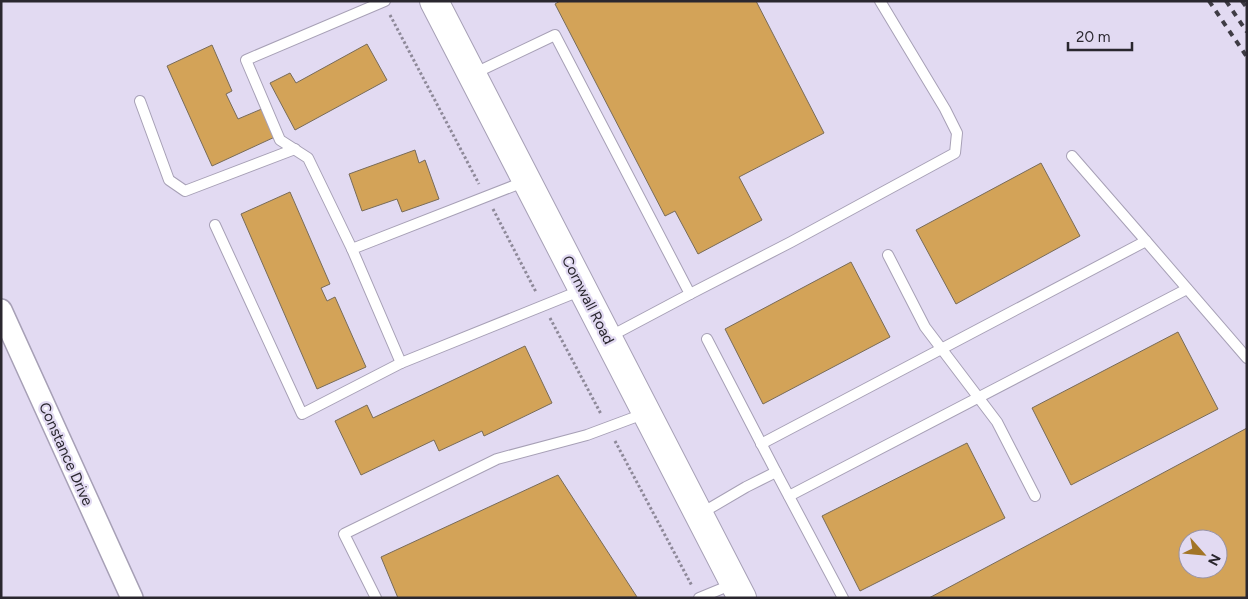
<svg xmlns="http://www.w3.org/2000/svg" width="1248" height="599" font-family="Figtree,sans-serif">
  <rect width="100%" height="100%" fill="#e2daf2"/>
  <!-- building -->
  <g fill="#d3a358" stroke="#786b58" fill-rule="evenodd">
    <path d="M 560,1 L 756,1 L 824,133 L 739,177 L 762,220 L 698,254 L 675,211 L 665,216 L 555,4 Z"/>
    <path d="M 367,44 L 387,80 L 295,130 L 270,83 L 290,73 L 296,83 Z"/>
    <path d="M 212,45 L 232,91 L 226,94 L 238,119 L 264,108 L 277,136 L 212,166 L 167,66 Z"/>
    <path d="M 415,150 L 419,163 L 425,160 L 439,199 L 402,212 L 397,199 L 362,211 L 349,174 Z"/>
    <path d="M 1041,163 L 1080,236 L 956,304 L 916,230 Z"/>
    <path d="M 290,192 L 330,284 L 321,288 L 327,301 L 335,297 L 366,367 L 317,389 L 241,214 Z"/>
    <path d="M 851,262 L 890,337 L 763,404 L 725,329 Z"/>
    <path d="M 1178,332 L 1218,409 L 1071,485 L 1032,408 Z"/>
    <path d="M 525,346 L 552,403 L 484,436 L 482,431 L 439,451 L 434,440 L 361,475 L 335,421 L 367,405 L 373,418 Z"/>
    <path d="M 1247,428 L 1247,598 L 929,598 ZM 1188,539 L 1218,539 L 1218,569 L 1188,569 Z"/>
    <path d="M 967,443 L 1005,518 L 860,591 L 822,516 Z"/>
    <path d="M 558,475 L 637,597 L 398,598 L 381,557 Z"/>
  </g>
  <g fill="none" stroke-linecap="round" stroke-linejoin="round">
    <defs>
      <g id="service">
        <path d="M 473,74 L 555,35 L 690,294 L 609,337"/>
        <path d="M 140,101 L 169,180 L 185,191 L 295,149"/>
        <path d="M 526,181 L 352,249 L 401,363 L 582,290"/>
        <path d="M 215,225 L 302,414 L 401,363"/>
        <path d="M 1146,241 L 1247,358"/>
        <path d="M 352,249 L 308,158 L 280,140 L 246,60 L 385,1"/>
        <path d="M 888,255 L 925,327 L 997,422 L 1035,496"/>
        <path d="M 690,294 L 791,242 L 955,153 L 957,133 L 945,109 L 880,1"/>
        <path d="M 707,339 L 776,472"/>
        <path d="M 761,444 L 1146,241 L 1072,156"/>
        <path d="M 789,496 L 1187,289"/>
        <path d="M 700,514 L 746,487 L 776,472 L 843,598"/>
        <path d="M 376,598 L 344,534 L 497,459 L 587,435 L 646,413"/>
        <path d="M 699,598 L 733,584"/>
      </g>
      <path id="minor" d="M 1,310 L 132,598"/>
      <path id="secondary" d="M 434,1 L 742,598"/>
    </defs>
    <!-- service casing -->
    <use href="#service" stroke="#a7a0b6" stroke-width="12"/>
    <!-- minor casing -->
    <use href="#minor" stroke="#a7a0b6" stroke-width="24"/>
    <!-- secondary casing -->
    <use href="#secondary" stroke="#a7a0b6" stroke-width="30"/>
    <!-- path -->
    <g stroke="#8e8999" stroke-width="3" stroke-dasharray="2.5 2.5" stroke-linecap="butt">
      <path d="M 390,15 L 479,184"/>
      <path d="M 493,209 L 536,292"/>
      <path d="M 550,318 L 601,414"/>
      <path d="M 615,441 L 692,586"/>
    </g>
    <!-- service -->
    <use href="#service" stroke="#fff" stroke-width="10"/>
    <!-- minor -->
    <use href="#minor" stroke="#fff" stroke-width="21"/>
    <!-- secondary -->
    <use href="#secondary" stroke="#fff" stroke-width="28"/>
    <!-- rail -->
    <g stroke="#3f3c45" stroke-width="4" stroke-dasharray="6 6" stroke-linecap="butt">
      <path d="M 1209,1 L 1247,57"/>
      <path d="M 1226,1 L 1247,32"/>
      <path d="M 1242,1 L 1247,8"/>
    </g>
  </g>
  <g text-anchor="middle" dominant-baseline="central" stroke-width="4.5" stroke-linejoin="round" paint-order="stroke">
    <!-- street labels -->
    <g font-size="15" fill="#2a272f" stroke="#e2daf2">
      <text transform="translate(588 300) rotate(63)">Cornwall Road</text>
      <text transform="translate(66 454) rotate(66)">Constance Drive</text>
    </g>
  </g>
  <!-- border -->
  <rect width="1248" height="599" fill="none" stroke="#2a272f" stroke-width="5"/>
  <!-- north arrow -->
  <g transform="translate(1203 554) rotate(117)"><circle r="24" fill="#e2daf2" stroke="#9892a4"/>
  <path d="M0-4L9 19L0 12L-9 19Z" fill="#a27527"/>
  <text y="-8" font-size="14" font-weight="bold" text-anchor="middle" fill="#2a272f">N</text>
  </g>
  <!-- scale -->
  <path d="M1068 42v8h64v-8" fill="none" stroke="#2a272f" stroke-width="2.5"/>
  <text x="1076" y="42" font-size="15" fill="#2a272f" stroke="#e2daf2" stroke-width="4" paint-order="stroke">20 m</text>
</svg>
